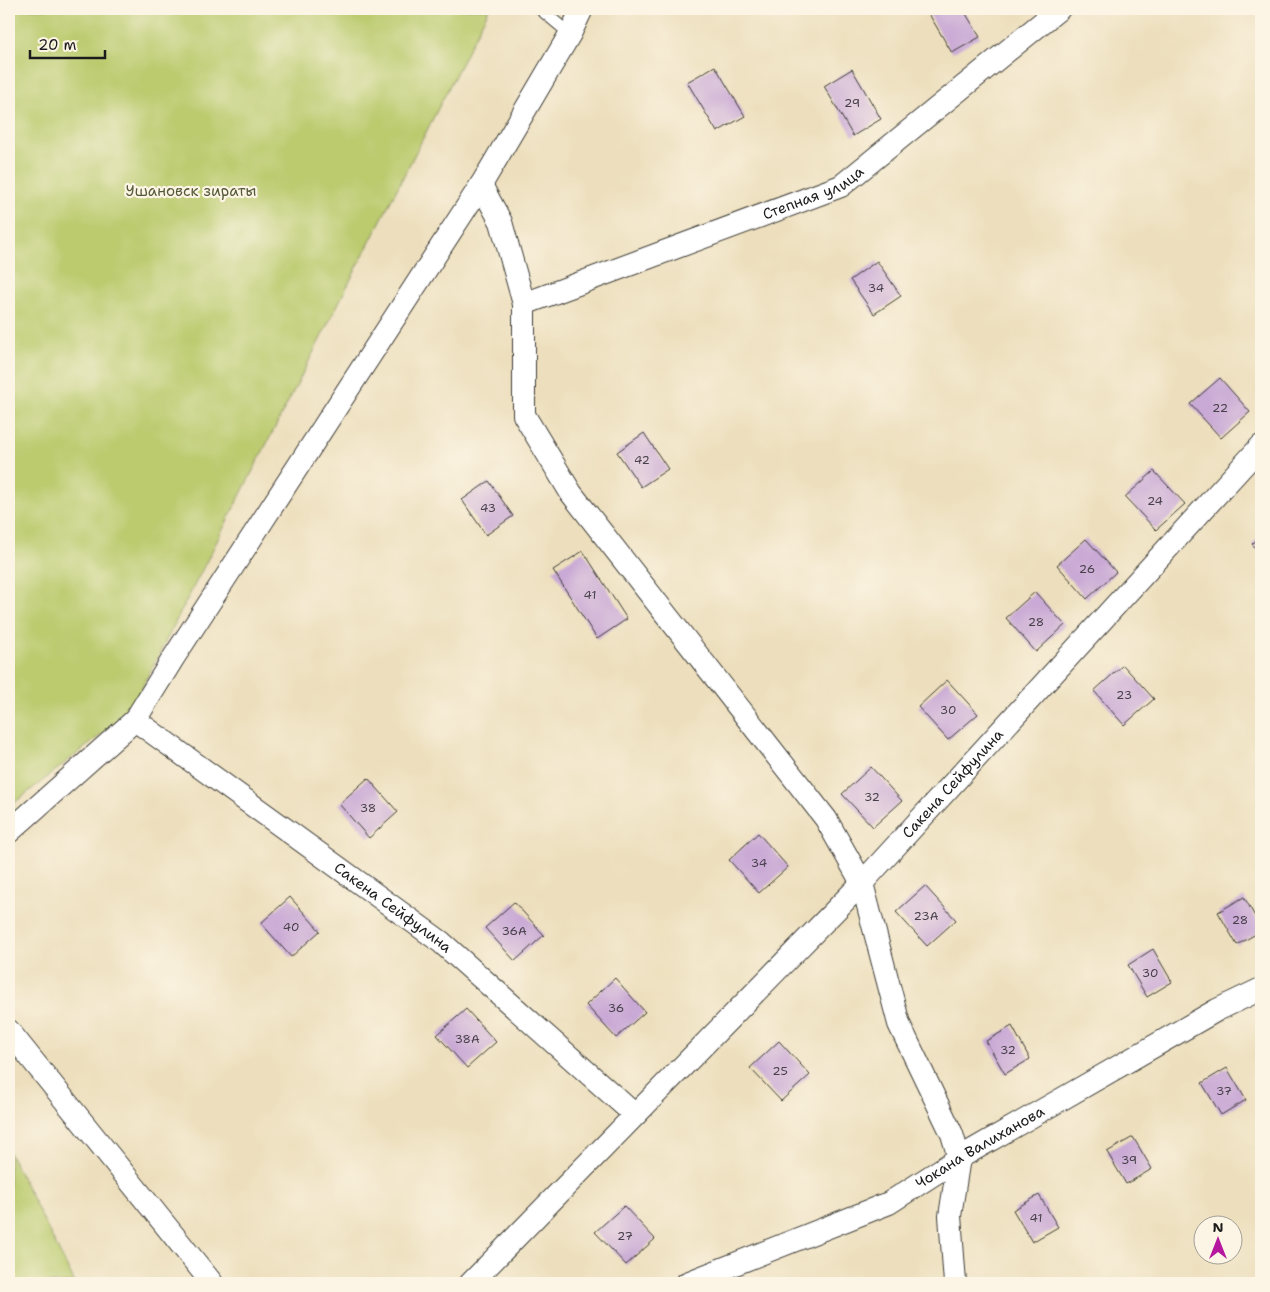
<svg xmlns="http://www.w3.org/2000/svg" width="1270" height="1292" font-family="'Shantell Sans',sans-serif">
  <rect width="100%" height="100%" fill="#fcf5e5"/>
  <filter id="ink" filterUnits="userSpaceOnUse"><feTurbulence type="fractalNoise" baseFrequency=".02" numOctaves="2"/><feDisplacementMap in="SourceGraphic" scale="10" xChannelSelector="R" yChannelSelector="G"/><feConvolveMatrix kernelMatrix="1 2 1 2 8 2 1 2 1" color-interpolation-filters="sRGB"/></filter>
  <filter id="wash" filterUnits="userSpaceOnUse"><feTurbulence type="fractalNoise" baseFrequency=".0096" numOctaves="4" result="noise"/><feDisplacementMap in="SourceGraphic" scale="20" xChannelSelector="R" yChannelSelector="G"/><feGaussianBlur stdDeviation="1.12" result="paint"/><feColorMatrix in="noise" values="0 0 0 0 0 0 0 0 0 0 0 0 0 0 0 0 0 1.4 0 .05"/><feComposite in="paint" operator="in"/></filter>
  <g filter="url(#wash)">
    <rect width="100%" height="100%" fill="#eddfbd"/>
    <!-- green -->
    <g fill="#bbcb6e" stroke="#6c7445">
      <path d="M 9,9 L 489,9 L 129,713 L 9,807 Z"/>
      <path d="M 9,1152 L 75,1283 L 9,1283 Z"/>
    </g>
    <g id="blocks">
      <!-- building -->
      <g fill="#c9a9d5">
        <path d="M 926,9 L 963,9 L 980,37 L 952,53 Z"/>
        <path d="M 715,66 L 745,116 L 717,132 L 687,82 Z"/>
        <path d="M 852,69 L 881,119 L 853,136 L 824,86 Z"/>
        <path d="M 877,261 L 901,296 L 874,314 L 850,280 Z"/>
        <path d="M 1220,378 L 1250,412 L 1221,438 L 1190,404 Z"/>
        <path d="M 644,433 L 668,469 L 641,487 L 617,452 Z"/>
        <path d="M 1154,471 L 1185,504 L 1156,530 L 1125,497 Z"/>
        <path d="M 489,481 L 513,516 L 486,535 L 462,500 Z"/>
        <path d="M 1261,536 L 1261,554 L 1252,544 Z"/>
        <path d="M 1086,539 L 1116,572 L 1087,599 L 1057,565 Z"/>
        <path d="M 583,551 L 627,619 L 597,639 L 553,570 Z"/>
        <path d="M 1035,592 L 1065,625 L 1036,652 L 1006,618 Z"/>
        <path d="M 1123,665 L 1154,699 L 1124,725 L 1094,691 Z"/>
        <path d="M 947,680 L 978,714 L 948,740 L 918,707 Z"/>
        <path d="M 871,767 L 902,801 L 873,827 L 842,794 Z"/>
        <path d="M 368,778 L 398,812 L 369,838 L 339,804 Z"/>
        <path d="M 758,833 L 788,867 L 759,893 L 729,860 Z"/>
        <path d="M 925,886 L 956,920 L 927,946 L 896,912 Z"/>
        <path d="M 290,897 L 320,931 L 291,957 L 261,923 Z"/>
        <path d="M 1244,897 L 1261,927 L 1261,931 L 1237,945 L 1218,912 Z"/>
        <path d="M 514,902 L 544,935 L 515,961 L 485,928 Z"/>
        <path d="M 1153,949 L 1172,982 L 1147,997 L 1128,965 Z"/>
        <path d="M 615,978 L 645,1012 L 616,1038 L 586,1005 Z"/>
        <path d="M 466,1009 L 496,1042 L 467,1068 L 437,1035 Z"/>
        <path d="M 1012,1026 L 1030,1059 L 1005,1074 L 986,1041 Z"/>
        <path d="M 779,1041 L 810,1075 L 781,1101 L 750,1068 Z"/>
        <path d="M 1227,1068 L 1246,1100 L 1221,1115 L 1202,1083 Z"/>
        <path d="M 1133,1137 L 1152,1169 L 1126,1184 L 1107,1152 Z"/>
        <path d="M 1039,1195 L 1058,1227 L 1032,1242 L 1013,1210 Z"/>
        <path d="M 624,1206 L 655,1239 L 626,1265 L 595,1232 Z"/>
      </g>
    </g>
  </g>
  <g filter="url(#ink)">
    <use href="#blocks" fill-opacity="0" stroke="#3b3934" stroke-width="1"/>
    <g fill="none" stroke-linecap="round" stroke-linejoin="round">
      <defs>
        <path id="lane" d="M 540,9 L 570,34"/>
        <g id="street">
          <path d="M 481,185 L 501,222 L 524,304 L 524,415 L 571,493 L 826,819 L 862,883 L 899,1024 L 952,1134 L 959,1158 L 950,1216 L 955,1283"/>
          <path id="s1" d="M 524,304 L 841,186 L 1059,9"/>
          <path id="s2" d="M 135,720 L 441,942 L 635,1115"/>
          <path d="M 9,832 L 135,720 L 174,657 L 481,185 L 570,34 L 582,9"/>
          <path d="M 9,1031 L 212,1283"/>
          <path id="s3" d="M 471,1283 L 862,883 L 1261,446"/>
          <path id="s4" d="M 687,1283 L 889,1203 L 959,1158 L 1217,1010 L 1261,989"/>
        </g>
      </defs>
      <!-- lane casing -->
      <use href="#lane" stroke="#3b3934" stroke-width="13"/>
      <!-- street casing -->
      <use href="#street" stroke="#3b3934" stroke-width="24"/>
      <!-- lane -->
      <use href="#lane" stroke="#fff" stroke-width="11"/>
      <!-- street -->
      <use href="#street" stroke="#fff" stroke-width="22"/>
    </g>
  </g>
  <g text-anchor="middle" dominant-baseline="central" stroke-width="4.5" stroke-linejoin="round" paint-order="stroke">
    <!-- number labels -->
    <g font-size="12" fill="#473f4a">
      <text x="852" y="103">29</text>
      <text x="876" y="288">34</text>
      <text x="1220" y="408">22</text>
      <text x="642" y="460">42</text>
      <text x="1155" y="501">24</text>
      <text x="488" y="508">43</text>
      <text x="1087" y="569">26</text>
      <text x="590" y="595">41</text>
      <text x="1036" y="622">28</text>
      <text x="1124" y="695">23</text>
      <text x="948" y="710">30</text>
      <text x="872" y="797">32</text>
      <text x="368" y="808">38</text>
      <text x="759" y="863">34</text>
      <text x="926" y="916">23А</text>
      <text x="1240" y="920">28</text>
      <text x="291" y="927">40</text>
      <text x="514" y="931">36А</text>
      <text x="1150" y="973">30</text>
      <text x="616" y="1008">36</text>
      <text x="467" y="1039">38А</text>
      <text x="1008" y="1050">32</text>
      <text x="780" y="1071">25</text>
      <text x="1224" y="1091">37</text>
      <text x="1129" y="1160">39</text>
      <text x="1036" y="1218">41</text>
      <text x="625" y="1236">27</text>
    </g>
    <!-- park labels -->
    <g font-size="15" fill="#545939" stroke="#fcf5e5">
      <text x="191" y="191">Ушановск зираты</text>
    </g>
    <!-- street labels -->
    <g font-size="15" fill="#1c1c1c" stroke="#fcf5e5">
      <text stroke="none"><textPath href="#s1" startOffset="310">Степная улица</textPath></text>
      <text stroke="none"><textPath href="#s3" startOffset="694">Сакена Сейфулина</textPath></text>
      <text stroke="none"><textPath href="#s2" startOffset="319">Сакена Сейфулина</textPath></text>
      <text stroke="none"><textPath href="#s4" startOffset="324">Чокана Валиханова</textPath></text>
    </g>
  </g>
  <!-- margin -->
  <rect width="1270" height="1292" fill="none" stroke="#fcf5e5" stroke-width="30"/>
  <!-- north arrow -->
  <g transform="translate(1218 1240)"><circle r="24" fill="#fcf5e5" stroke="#a29e95"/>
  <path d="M0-4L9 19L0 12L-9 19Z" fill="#b5179e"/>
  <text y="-8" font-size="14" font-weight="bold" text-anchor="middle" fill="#1c1c1c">N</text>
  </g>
  <!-- scale -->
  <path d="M30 50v8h75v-8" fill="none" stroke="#1c1c1c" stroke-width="2.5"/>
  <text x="38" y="50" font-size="15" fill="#1c1c1c" stroke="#fcf5e5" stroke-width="4" paint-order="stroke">20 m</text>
</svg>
